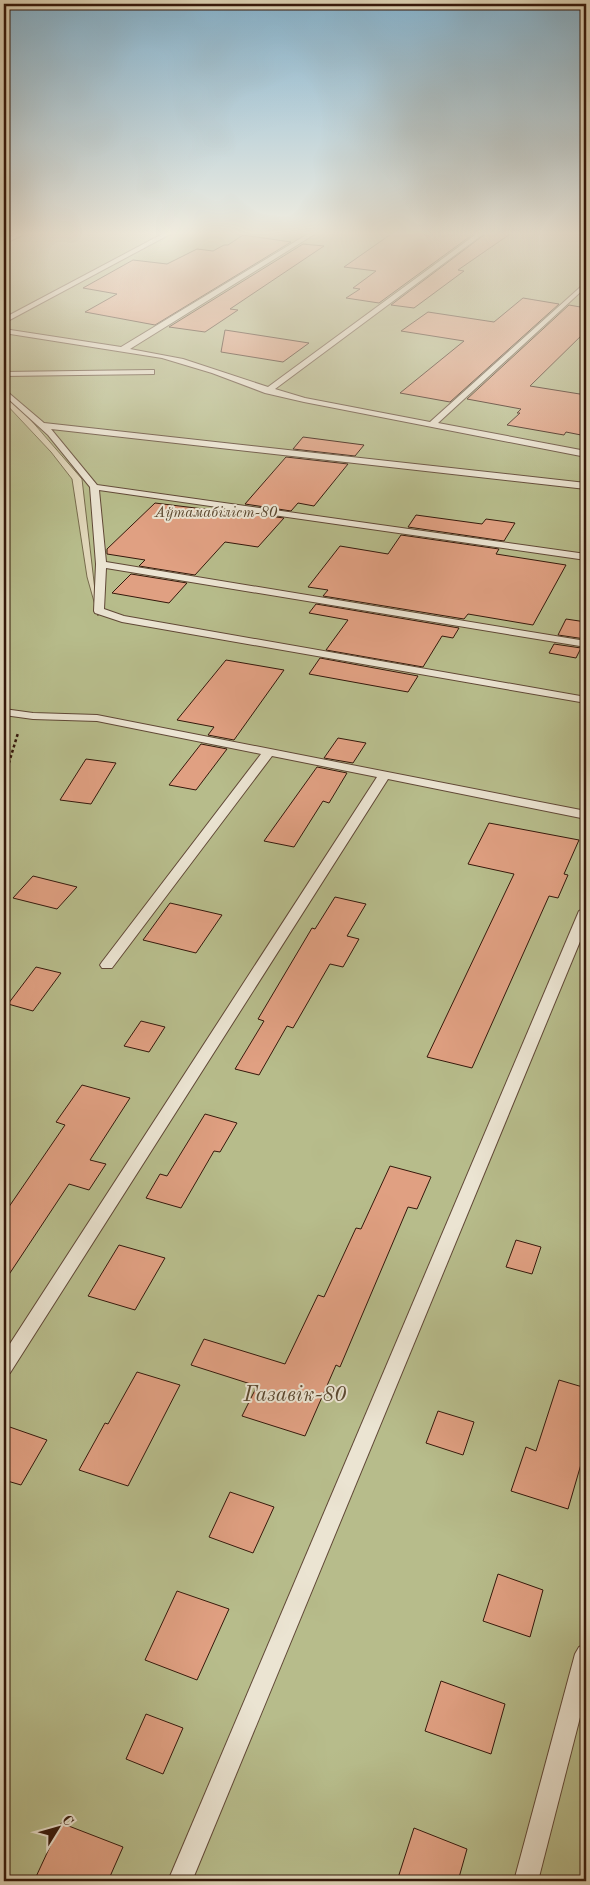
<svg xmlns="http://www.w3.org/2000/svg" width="590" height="1885" font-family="'Old Standard TT',serif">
  <rect width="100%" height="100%" fill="#e0d6b9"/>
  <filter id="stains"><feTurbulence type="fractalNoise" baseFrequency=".004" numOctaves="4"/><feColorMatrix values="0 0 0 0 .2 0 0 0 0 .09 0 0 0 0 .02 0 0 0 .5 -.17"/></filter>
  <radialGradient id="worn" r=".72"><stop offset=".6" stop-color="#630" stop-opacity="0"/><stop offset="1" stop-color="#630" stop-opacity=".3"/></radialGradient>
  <!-- green -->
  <path fill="#b7bc8b" stroke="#766a4b" d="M 4,232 L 586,232 L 586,1881 L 4,1881 L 4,402 L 51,452 L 72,479 L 87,577 L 98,616 L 82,479 L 17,404 L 4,392 Z"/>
  <!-- building -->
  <g fill="#e0a082" stroke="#35180b">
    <path d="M 394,232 L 476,232 L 379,303 L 346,298 L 360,289 L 353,288 L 376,271 L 344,267 Z"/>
    <path d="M 488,232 L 513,232 L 458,270 L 464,271 L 414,308 L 391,305 Z"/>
    <path d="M 243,235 L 291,242 L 155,325 L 85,312 L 117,294 L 83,288 L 133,260 L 167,264 L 197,249 L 213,251 L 224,245 L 228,245 Z"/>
    <path d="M 303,244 L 324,246 L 230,309 L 238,310 L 205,332 L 169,327 Z"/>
    <path d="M 523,298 L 559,304 L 450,402 L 400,393 L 464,341 L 401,331 L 428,312 L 494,322 Z"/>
    <path d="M 569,305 L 586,308 L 586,331 L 530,386 L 586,395 L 586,436 L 566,432 L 564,435 L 507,425 L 520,413 L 517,413 L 521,409 L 467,399 Z"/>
    <path d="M 225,330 L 309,343 L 283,362 L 221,352 Z"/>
    <path d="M 303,437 L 364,445 L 355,456 L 293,449 Z"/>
    <path d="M 286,457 L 348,464 L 314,506 L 298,503 L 291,511 L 245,504 Z"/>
    <path d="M 155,503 L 236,513 L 237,512 L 284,518 L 258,547 L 225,542 L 195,575 L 139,566 L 145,560 L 107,554 L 107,549 Z"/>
    <path d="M 416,515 L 482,524 L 486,519 L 515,523 L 504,541 L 408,527 Z"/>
    <path d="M 401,535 L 499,549 L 496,554 L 566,565 L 533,625 L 468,614 L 464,619 L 323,596 L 328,590 L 308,587 L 340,546 L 388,554 Z"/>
    <path d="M 131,574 L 187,583 L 169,603 L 112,593 Z"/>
    <path d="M 316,604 L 459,628 L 453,638 L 442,636 L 423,667 L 326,650 L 348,620 L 309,613 Z"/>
    <path d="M 566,619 L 586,622 L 585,639 L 558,635 Z"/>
    <path d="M 554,644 L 581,648 L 576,658 L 549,653 Z"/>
    <path d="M 320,658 L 418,676 L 408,692 L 309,674 Z"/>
    <path d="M 226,660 L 284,670 L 234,740 L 208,735 L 214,727 L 177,720 Z"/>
    <path d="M 338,738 L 366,743 L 353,763 L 324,758 Z"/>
    <path d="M 201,744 L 227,749 L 196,790 L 169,785 Z"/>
    <path d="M 86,759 L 116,763 L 91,804 L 60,800 Z"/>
    <path d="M 317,767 L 347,773 L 329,803 L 323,801 L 294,847 L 264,841 Z"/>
    <path d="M 489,823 L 579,840 L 564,874 L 568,875 L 558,898 L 549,896 L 472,1068 L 427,1057 L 514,874 L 468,864 Z"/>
    <path d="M 33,876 L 77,887 L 57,909 L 13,898 Z"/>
    <path d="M 335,897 L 366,904 L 347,936 L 359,939 L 343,967 L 330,964 L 293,1028 L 287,1026 L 259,1075 L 235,1069 L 264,1021 L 258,1019 L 312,928 L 315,929 Z"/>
    <path d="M 170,903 L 222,915 L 196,953 L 143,940 Z"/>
    <path d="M 36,967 L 61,973 L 33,1011 L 8,1004 Z"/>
    <path d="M 141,1021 L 165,1027 L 149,1052 L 124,1046 Z"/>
    <path d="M 82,1085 L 130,1098 L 90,1160 L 106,1164 L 89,1190 L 69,1184 L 4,1282 L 4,1214 L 65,1125 L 56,1122 Z"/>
    <path d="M 205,1114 L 237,1123 L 220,1152 L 214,1151 L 181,1208 L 146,1198 L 160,1174 L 167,1176 Z"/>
    <path d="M 390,1166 L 431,1177 L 417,1209 L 408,1207 L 340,1367 L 336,1365 L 305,1436 L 242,1416 L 257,1386 L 191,1365 L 204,1339 L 285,1364 L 318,1295 L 324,1297 L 356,1228 L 361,1229 Z"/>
    <path d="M 516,1240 L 541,1247 L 532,1274 L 506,1267 Z"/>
    <path d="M 119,1245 L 165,1258 L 135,1310 L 88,1296 Z"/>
    <path d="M 137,1372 L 180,1385 L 128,1486 L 79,1470 L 105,1423 L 108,1424 Z"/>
    <path d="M 559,1380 L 586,1388 L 586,1447 L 568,1509 L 511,1491 L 526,1447 L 536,1451 Z"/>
    <path d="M 438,1411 L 474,1422 L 463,1455 L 426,1443 Z"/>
    <path d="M 4,1425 L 47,1440 L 21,1485 L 4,1480 Z"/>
    <path d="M 230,1492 L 274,1507 L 253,1553 L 209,1537 Z"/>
    <path d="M 498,1574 L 543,1590 L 530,1637 L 483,1621 Z"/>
    <path d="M 177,1591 L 229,1609 L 197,1680 L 145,1660 Z"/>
    <path d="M 441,1681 L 505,1704 L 491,1754 L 425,1731 Z"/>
    <path d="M 146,1714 L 183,1728 L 163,1774 L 126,1759 Z"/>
    <path d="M 61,1823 L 123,1847 L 108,1881 L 34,1881 Z"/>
    <path d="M 414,1828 L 467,1849 L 458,1881 L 397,1881 Z"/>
  </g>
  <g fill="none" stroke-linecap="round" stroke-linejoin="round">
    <defs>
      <g id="lane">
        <path d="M 20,232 L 28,232 L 4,244 L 4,240 Z"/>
        <path d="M 166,232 L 174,232 L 4,323 L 4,318 Z"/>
        <path d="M 311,232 L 318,232 L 130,349 L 183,359 L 268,387 L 479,232 L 486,232 L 275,389 L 305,398 L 430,422 L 586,282 L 586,287 L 438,423 L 586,451 L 586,457 L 304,402 L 265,393 L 212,373 L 162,358 L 4,333 L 4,329 L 121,347 Z"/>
        <path d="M 151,370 L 154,370 L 154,374 L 4,376 L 4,372 Z"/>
        <path d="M 4,389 L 44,423 L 586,483 L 586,489 L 51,429 L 97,485 L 586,554 L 586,560 L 99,490 L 106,562 L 586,641 L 586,647 L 106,568 L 104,609 L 124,616 L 586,697 L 586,703 L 122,622 L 95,613 L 94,611 L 96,564 L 90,487 L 48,435 L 4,395 Z"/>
        <path d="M 4,709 L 33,713 L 97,715 L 586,811 L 586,819 L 388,779 L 10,1373 L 4,1375 L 4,1353 L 377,777 L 272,756 L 112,968 L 102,968 L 100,965 L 102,962 L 261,754 L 97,721 L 33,719 L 4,715 Z"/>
        <path d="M 586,907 L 586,927 L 192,1881 L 168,1881 L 579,911 Z"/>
        <path d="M 586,1644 L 586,1694 L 538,1881 L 514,1881 L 575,1654 L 579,1647 Z"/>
      </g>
    </defs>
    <!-- lane casing -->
    <use href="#lane" stroke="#604836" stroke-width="2"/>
    <!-- path -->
    <path stroke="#35180b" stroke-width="2.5" stroke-dasharray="3 2.5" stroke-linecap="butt" d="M 4,779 L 18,733"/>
    <!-- lane -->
    <use href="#lane" fill="#ebe4d2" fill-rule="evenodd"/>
  </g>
  <!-- sky -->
  <linearGradient id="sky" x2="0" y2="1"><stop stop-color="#86b6d3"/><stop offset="0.47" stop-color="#f1ede0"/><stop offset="1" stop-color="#f1ede0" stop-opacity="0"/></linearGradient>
  <rect width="590" height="496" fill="url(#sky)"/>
  <g text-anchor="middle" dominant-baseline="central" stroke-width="4" stroke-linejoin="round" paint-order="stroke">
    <!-- far-park labels -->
    <g font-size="15" font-style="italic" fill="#5c4931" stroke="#ebe4d2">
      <text x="216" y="513">Аўтамабіліст-80</text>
    </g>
    <!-- near-park labels -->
    <g font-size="21" font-style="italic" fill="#5c4931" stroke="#ebe4d2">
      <text x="295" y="1395">Газавік-80</text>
    </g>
  </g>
  <!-- margin -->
  <rect width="590" height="1885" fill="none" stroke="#e0d6b9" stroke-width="20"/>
  <rect x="5" y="5" width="580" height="1875" fill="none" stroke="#35180b" stroke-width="2.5"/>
  <rect x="10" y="10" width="570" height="1865" fill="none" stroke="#35180b"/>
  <!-- north arrow -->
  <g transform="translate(58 1828) rotate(53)" stroke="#ebe4d2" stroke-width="4" paint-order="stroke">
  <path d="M0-4L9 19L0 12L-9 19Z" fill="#35180b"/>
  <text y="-8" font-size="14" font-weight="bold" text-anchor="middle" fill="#35180b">С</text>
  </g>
  <rect width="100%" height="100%" filter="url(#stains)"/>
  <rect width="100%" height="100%" fill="url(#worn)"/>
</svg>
